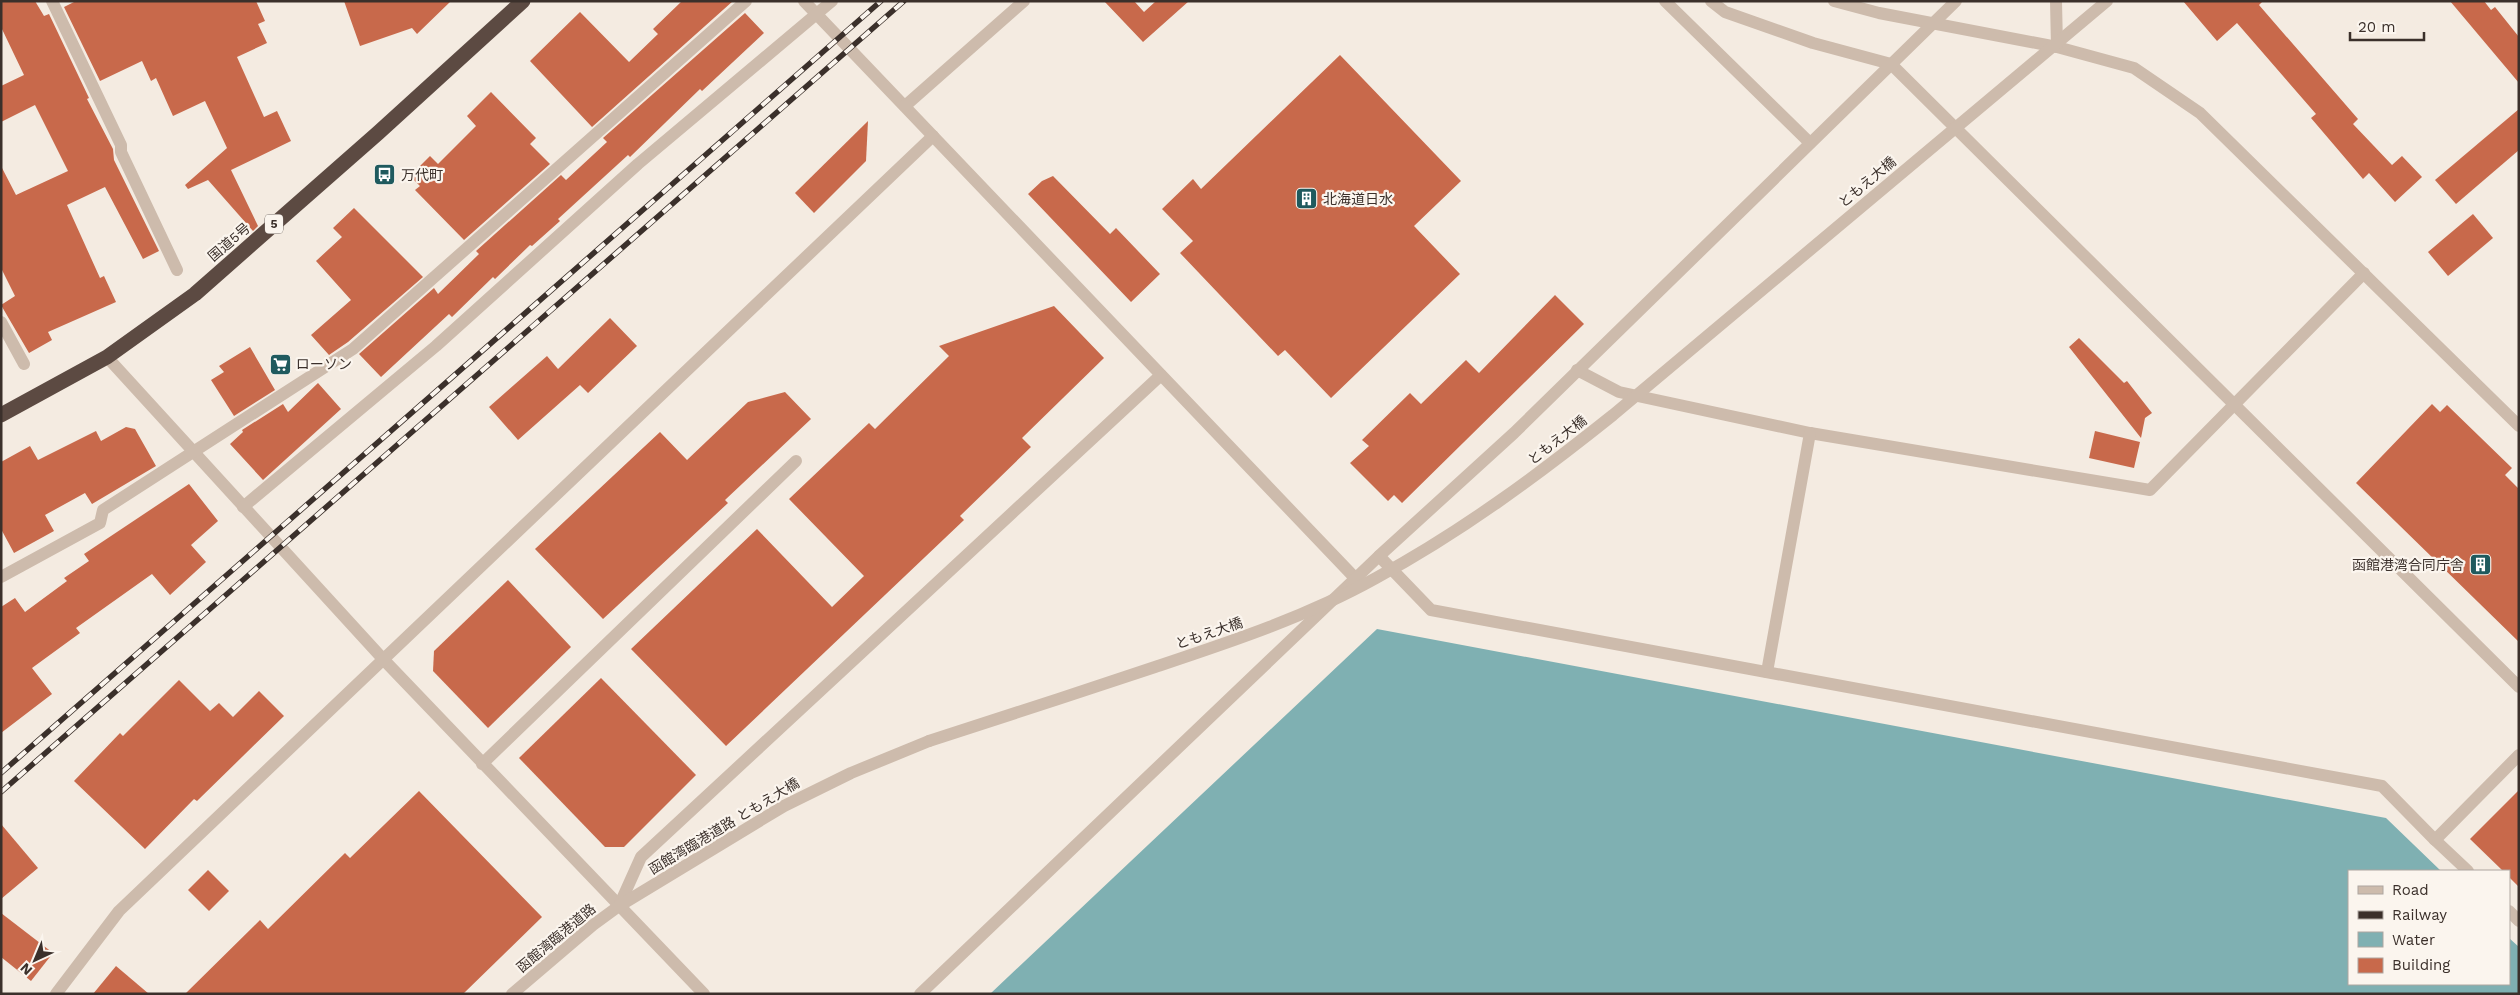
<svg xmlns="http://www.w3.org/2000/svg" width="2520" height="995" font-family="'Work Sans','Noto Sans JP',sans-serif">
  <rect width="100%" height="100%" fill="#f4ebe1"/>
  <!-- water -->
  <path fill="#7fb0b2" d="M 1377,629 L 2386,818 L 2441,871 L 2349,871 L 2349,984 L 2509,984 L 2509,938 L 2519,947 L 2519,994 L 990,994 Z"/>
  <!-- building -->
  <g fill="#c8694b">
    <path d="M 1,1 L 35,1 L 44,16 L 49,14 L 89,98 L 87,99 L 113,149 L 114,160 L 159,251 L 143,259 L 105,187 L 67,205 L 100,278 L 104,276 L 116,302 L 48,332 L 52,340 L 29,353 L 1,305 L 15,296 L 1,268 L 1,166 L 16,195 L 68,171 L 35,105 L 1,122 L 1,86 L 24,75 L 1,27 Z"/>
    <path d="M 76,1 L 256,1 L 265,21 L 258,24 L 267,43 L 237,57 L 264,117 L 277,111 L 291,141 L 231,170 L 258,226 L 253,231 L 208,180 L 188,189 L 185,185 L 227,148 L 205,101 L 173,116 L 156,78 L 151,81 L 142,61 L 100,81 L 64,7 Z"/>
    <path d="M 344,1 L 451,1 L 417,34 L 412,28 L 360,46 Z"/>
    <path d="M 682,1 L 733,1 L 592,127 L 530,61 L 580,12 L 629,62 L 658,34 L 653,29 Z"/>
    <path d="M 1104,1 L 1134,1 L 1144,12 L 1156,1 L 1189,1 L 1143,42 Z"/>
    <path d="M 2183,1 L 2263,1 L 2259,5 L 2358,119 L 2353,124 L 2392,165 L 2402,156 L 2422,177 L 2395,202 L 2369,173 L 2363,179 L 2311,118 L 2316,114 L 2237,23 L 2217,41 Z"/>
    <path d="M 2450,1 L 2484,1 L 2491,10 L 2495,7 L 2519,37 L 2519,83 Z"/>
    <path d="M 745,13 L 764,33 L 702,91 L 700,89 L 630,157 L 628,155 L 558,219 L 560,221 L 532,246 L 530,245 L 495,279 L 493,277 L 452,317 L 449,314 L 381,377 L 359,354 L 434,288 L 438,294 L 479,254 L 476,251 L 561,175 L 566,180 L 607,142 L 603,138 Z"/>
    <path d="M 1340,55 L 1461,181 L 1414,226 L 1460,274 L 1331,398 L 1285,350 L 1278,356 L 1180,253 L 1193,241 L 1162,209 L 1193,179 L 1201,189 Z"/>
    <path d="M 491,92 L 536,138 L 530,144 L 550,164 L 464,240 L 415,190 L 420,186 L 410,176 L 430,156 L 438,164 L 476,126 L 467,116 Z"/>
    <path d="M 2519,109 L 2519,150 L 2456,204 L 2435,180 Z"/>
    <path d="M 868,121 L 866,161 L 814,213 L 795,193 Z"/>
    <path d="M 1053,176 L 1110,234 L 1116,228 L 1160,274 L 1131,302 L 1028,194 L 1042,181 Z"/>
    <path d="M 354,208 L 423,277 L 348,342 L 329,355 L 311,335 L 351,300 L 316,261 L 342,237 L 333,228 Z"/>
    <path d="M 2473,214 L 2493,238 L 2448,276 L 2428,252 Z"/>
    <path d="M 1555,295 L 1584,324 L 1402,503 L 1394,495 L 1388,501 L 1350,463 L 1369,446 L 1362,440 L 1410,393 L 1421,404 L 1466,360 L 1479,373 Z"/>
    <path d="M 1054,306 L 1104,358 L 1022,438 L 1031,447 L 960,516 L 964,520 L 726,746 L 631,649 L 757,529 L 832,607 L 864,576 L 789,499 L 869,423 L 875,429 L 949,356 L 939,346 Z"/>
    <path d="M 610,318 L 637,346 L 588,393 L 580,385 L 518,440 L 489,407 L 547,356 L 558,369 Z"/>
    <path d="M 2079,338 L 2124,383 L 2127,381 L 2152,413 L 2145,418 L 2141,438 L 2069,347 Z"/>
    <path d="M 250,347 L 275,390 L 234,416 L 211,380 L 224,372 L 219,366 Z"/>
    <path d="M 318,383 L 341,409 L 263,480 L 230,444 L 243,432 L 242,430 L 283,404 L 288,412 Z"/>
    <path d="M 785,392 L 811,419 L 725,500 L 728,503 L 603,619 L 535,549 L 660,432 L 687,460 L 748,402 Z"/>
    <path d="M 2432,404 L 2440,412 L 2447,405 L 2512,468 L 2505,475 L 2519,489 L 2519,642 L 2356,483 Z"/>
    <path d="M 126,427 L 135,429 L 156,466 L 92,504 L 85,493 L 45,515 L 54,531 L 14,553 L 1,529 L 1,462 L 30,446 L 38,460 L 96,431 L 101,441 Z"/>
    <path d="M 2095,431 L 2140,442 L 2134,468 L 2089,458 Z"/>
    <path d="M 189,484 L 218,521 L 191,545 L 206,562 L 170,595 L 152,574 L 76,628 L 80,633 L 32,668 L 52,694 L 1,733 L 1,607 L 15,598 L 25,612 L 67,581 L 64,578 L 89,561 L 84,554 Z"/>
    <path d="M 508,580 L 571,647 L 488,728 L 433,671 L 434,651 Z"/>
    <path d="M 601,678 L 696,775 L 624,847 L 605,847 L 519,758 Z"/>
    <path d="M 179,680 L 210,711 L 219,703 L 233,717 L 259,691 L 284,716 L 197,801 L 194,799 L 145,849 L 74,781 L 120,733 L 123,736 Z"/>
    <path d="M 2519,790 L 2519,887 L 2509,877 L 2509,871 L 2503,871 L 2470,839 Z"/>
    <path d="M 419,791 L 542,917 L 463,994 L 185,994 L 260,920 L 268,929 L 345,853 L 350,858 Z"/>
    <path d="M 1,824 L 38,868 L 1,899 Z"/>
    <path d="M 208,870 L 229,891 L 209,911 L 188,890 Z"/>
    <path d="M 1,913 L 53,953 L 31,981 L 1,957 Z"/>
    <path d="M 116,966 L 149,994 L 93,994 Z"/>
  </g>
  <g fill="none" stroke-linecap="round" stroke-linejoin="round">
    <!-- minor -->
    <g stroke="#cdbbac" stroke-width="12">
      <path d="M 52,1 L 121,145 L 121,152 L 177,270"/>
      <path d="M 804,1 L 1356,579"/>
      <path d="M 1665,1 L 1810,143"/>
      <path d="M 1711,1 L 1725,12 L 1813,43 L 1891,64 L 2519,687"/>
      <path d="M 1834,1 L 1879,13 L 2057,47 L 2134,68 L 2200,113 L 2519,426"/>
      <path d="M 2056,1 L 2057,47"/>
      <path d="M 905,106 L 1024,1"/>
      <path d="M 1,322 L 24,364"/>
      <path d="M 107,357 L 383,659 L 704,994"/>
      <path d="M 1577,370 L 1619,392 L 1810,433 L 2150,490 L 2364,273"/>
      <path d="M 243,507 L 436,346 L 638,164 L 832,1"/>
      <path d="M 1379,556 L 1431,610 L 2382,786 L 2435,840 L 2519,755"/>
      <path d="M 1,577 L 100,523 L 103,510 L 353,349 L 746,1"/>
      <path d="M 1767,672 L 1810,433"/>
      <path d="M 482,764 L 796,461"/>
      <path d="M 2435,840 L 2468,871"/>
      <path d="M 619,906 L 641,857 L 1161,375"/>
      <path d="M 2509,911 L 2519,921"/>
      <path d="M 56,994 L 119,911 L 933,136"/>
      <path d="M 512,994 L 593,925 L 619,906 L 784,806 L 851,773 L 929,741"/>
      <path d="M 920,994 L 1379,556 L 1514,433 L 1956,1"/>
    </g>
    <!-- highway -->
    <path stroke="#5c4a42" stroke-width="15" d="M 1,415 L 107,357 L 195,294 L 378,133 L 523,1"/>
    <defs>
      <g id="rail">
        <path d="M 1,773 L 881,1"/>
        <path d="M 1,792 L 904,1"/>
      </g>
    </defs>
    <!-- rail casing -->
    <use href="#rail" stroke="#3b302b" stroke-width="5.5"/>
    <!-- rail -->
    <use href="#rail" stroke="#fbf5ee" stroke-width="4" stroke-dasharray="11" stroke-linecap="butt"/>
    <!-- minor-bridge -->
    <path stroke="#cdbbac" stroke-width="12" d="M 929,741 C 1004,717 1080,692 1155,667 C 1230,642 1306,617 1376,578 C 1461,532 1538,475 1613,415 L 2107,1"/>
  </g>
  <!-- icons -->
  <defs>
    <symbol id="bus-square" viewBox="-11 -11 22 22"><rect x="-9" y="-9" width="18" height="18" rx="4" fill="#1f5a5e" stroke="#fbf5ee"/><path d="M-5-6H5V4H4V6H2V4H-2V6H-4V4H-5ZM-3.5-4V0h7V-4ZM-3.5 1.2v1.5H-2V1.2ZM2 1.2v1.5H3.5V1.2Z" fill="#fff"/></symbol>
    <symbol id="building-square" viewBox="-11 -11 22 22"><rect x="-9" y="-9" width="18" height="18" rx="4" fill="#1f5a5e" stroke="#fbf5ee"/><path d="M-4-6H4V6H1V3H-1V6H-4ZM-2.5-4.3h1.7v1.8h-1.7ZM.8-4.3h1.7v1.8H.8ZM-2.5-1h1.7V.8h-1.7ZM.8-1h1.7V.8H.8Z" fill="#fff"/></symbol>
    <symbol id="supermarket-square" viewBox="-11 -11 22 22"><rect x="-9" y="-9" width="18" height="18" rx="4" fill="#1f5a5e" stroke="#fbf5ee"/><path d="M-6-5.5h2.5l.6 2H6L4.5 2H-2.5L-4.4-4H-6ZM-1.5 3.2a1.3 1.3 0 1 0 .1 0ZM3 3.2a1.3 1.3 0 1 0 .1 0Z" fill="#fff"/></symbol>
  </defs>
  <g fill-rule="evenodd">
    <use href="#bus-square" x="372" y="162" width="25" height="25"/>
    <use href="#building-square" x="1294" y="186" width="25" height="25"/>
    <use href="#supermarket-square" x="268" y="352" width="25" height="25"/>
    <use href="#building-square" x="2468" y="552" width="25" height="25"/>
  </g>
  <g text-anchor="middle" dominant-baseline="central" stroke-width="4.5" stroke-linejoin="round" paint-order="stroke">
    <!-- shield labels -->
    <rect fill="#fbf5ee" stroke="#756b66" stroke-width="1" x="265" y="214.5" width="18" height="19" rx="4"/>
    <g font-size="12" font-weight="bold" fill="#3b302b">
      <text x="274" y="224">5</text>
    </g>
    <!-- poi labels -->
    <g font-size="14" fill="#3b302b" stroke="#fbf5ee" text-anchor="start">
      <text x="401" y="175">万代町</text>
      <text x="1323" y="199">北海道日水</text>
      <text x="296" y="364">ローソン</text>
      <text x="2464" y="565" text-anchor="end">函館港湾合同庁舎</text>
    </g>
    <!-- street labels -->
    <g font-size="14" fill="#3b302b" stroke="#fbf5ee">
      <text transform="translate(1867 182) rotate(-40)">ともえ大橋</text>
      <text transform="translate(229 242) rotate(-41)">国道5号</text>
      <text transform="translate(1557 440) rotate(-38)">ともえ大橋</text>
      <text transform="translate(1209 633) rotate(-19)">ともえ大橋</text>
      <text transform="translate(724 826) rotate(-31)">函館湾臨港道路 ともえ大橋</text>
      <text transform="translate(556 938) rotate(-40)">函館湾臨港道路</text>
    </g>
  </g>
  <!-- border -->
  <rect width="2520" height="995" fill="none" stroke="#3b302b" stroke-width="5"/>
  <!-- legend -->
  <rect x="2348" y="870" width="162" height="115" fill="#fbf5ee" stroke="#aea6a0"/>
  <rect x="2358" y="886" width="25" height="8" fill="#cdbbac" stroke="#aea6a0"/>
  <text x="2392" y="895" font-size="15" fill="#3b302b">Road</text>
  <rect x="2358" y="911" width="25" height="8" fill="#3b302b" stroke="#aea6a0"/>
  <text x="2392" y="920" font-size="15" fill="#3b302b">Railway</text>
  <rect x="2358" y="932" width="25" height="15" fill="#7fb0b2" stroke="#aea6a0"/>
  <text x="2392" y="945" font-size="15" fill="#3b302b">Water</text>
  <rect x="2358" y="958" width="25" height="15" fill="#c8694b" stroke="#aea6a0"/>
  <text x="2392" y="970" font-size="15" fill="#3b302b">Building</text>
  <!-- north arrow -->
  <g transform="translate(35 960) rotate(224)" stroke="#fbf5ee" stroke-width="4" paint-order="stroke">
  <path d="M0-4L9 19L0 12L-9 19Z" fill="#3b302b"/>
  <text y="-8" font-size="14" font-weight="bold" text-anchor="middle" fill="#3b302b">N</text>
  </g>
  <!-- scale -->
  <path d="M2350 32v8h74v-8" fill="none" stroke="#3b302b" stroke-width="2.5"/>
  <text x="2358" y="32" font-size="15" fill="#3b302b" stroke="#fbf5ee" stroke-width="4" paint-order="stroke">20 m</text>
</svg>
